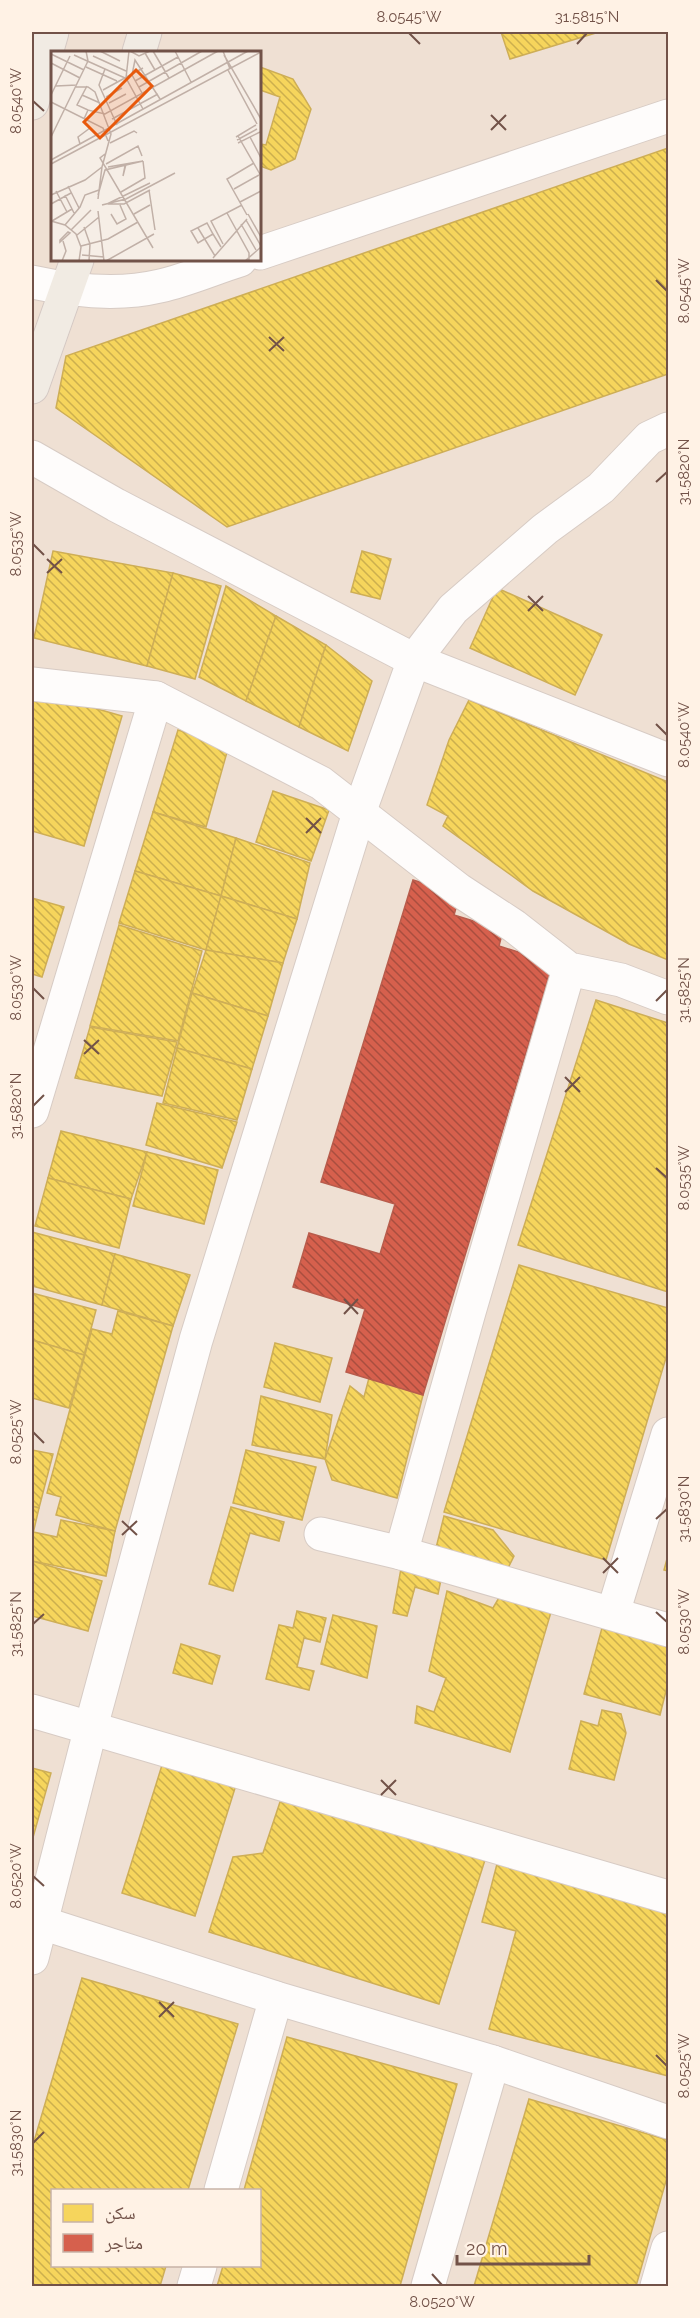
<svg xmlns="http://www.w3.org/2000/svg" width="700" height="2318" font-family="Raleway,'Noto Naskh Arabic',sans-serif">
  <defs>
    <pattern id="homes-back-hatch" width="6" height="6" patternUnits="userSpaceOnUse" patternTransform="scale(1.5)"><rect width="6" height="6" fill="#f6d55c"/><path d="M-1 5l2 2M0 0l6 6M5-1l2 2" fill="none" stroke="#ccaf4e"/></pattern>
    <pattern id="shops-back-hatch" width="6" height="6" patternUnits="userSpaceOnUse" patternTransform="scale(1.5)"><rect width="6" height="6" fill="#d6604d"/><path d="M-1 5l2 2M0 0l6 6M5-1l2 2" fill="none" stroke="#a94e3f"/></pattern>
  </defs>
  <rect width="100%" height="100%" fill="#f6eee6"/>
  <!-- residential -->
  <path fill="#efe0d3" fill-rule="evenodd" d="M 32,32 L 668,32 L 668,2286 L 32,2286 ZM 52,52 L 260,52 L 260,260 L 52,260 ZM 52,2190 L 260,2190 L 260,2266 L 52,2266 Z"/>
  <!-- homes -->
  <g fill="url(#homes-back-hatch)" stroke="#ceae56" stroke-width="1.5">
    <path d="M 501,32 L 599,32 L 510,59 Z"/>
    <path d="M 260,67 L 293,79 L 311,109 L 295,159 L 271,170 L 260,166 L 260,144 L 266,145 L 280,97 L 260,90 Z"/>
    <path d="M 668,148 L 668,374 L 227,527 L 56,408 L 66,356 Z"/>
    <path d="M 53,551 L 173,573 L 147,666 L 34,638 Z"/>
    <path d="M 362,551 L 391,559 L 380,599 L 351,592 Z"/>
    <path d="M 173,573 L 221,586 L 195,679 L 147,666 Z"/>
    <path d="M 226,586 L 276,616 L 246,701 L 199,677 Z"/>
    <path d="M 497,588 L 602,635 L 575,695 L 470,648 Z"/>
    <path d="M 276,616 L 326,645 L 299,727 L 246,701 Z"/>
    <path d="M 326,645 L 372,681 L 348,751 L 299,727 Z"/>
    <path d="M 35,691 L 122,716 L 84,846 L 32,831 L 32,705 Z"/>
    <path d="M 469,700 L 668,782 L 668,960 L 629,944 L 533,891 L 443,826 L 448,816 L 427,805 L 449,740 Z"/>
    <path d="M 178,730 L 229,745 L 206,827 L 153,812 Z"/>
    <path d="M 273,791 L 329,810 L 311,861 L 256,842 Z"/>
    <path d="M 153,812 L 236,838 L 221,896 L 135,871 Z"/>
    <path d="M 236,838 L 310,863 L 297,919 L 221,896 Z"/>
    <path d="M 135,871 L 221,896 L 206,950 L 119,923 Z"/>
    <path d="M 221,896 L 297,919 L 283,963 L 206,950 Z"/>
    <path d="M 32,898 L 64,907 L 42,977 L 32,974 Z"/>
    <path d="M 119,925 L 202,951 L 178,1041 L 90,1026 Z"/>
    <path d="M 206,950 L 283,963 L 268,1016 L 192,993 Z"/>
    <path d="M 192,993 L 268,1016 L 252,1069 L 177,1048 Z"/>
    <path d="M 596,1000 L 668,1023 L 668,1292 L 518,1245 Z"/>
    <path d="M 90,1027 L 177,1042 L 162,1096 L 75,1078 Z"/>
    <path d="M 177,1048 L 252,1069 L 237,1120 L 163,1103 Z"/>
    <path d="M 157,1103 L 237,1122 L 222,1168 L 146,1145 Z"/>
    <path d="M 61,1131 L 147,1152 L 131,1199 L 48,1178 Z"/>
    <path d="M 147,1152 L 218,1170 L 204,1224 L 133,1206 Z"/>
    <path d="M 48,1178 L 131,1199 L 119,1248 L 35,1226 Z"/>
    <path d="M 32,1232 L 115,1254 L 102,1305 L 32,1286 Z"/>
    <path d="M 115,1254 L 190,1275 L 173,1326 L 102,1305 Z"/>
    <path d="M 519,1265 L 668,1308 L 668,1351 L 606,1560 L 444,1512 Z"/>
    <path d="M 32,1293 L 96,1310 L 84,1355 L 32,1340 Z"/>
    <path d="M 118,1311 L 173,1326 L 115,1531 L 56,1515 L 61,1497 L 47,1493 L 92,1329 L 112,1334 Z"/>
    <path d="M 32,1340 L 84,1355 L 69,1408 L 32,1398 Z"/>
    <path d="M 275,1343 L 332,1358 L 320,1402 L 264,1387 Z"/>
    <path d="M 369,1378 L 423,1395 L 397,1498 L 332,1480 L 325,1459 L 350,1386 L 364,1397 Z"/>
    <path d="M 261,1396 L 332,1415 L 325,1459 L 252,1445 Z"/>
    <path d="M 32,1450 L 53,1454 L 39,1508 L 32,1506 Z"/>
    <path d="M 246,1450 L 316,1467 L 302,1520 L 233,1503 Z"/>
    <path d="M 32,1506 L 39,1508 L 32,1538 Z"/>
    <path d="M 231,1507 L 284,1522 L 279,1541 L 250,1533 L 233,1591 L 209,1584 Z"/>
    <path d="M 444,1516 L 493,1530 L 514,1556 L 507,1570 L 435,1552 Z"/>
    <path d="M 61,1520 L 115,1531 L 106,1576 L 32,1561 L 33,1532 L 57,1537 Z"/>
    <path d="M 668,1555 L 668,1571 L 664,1570 Z"/>
    <path d="M 32,1561 L 102,1581 L 88,1631 L 32,1616 Z"/>
    <path d="M 402,1563 L 442,1575 L 438,1594 L 415,1587 L 407,1616 L 393,1613 Z"/>
    <path d="M 447,1591 L 493,1608 L 500,1596 L 551,1612 L 510,1752 L 415,1723 L 417,1706 L 434,1712 L 446,1678 L 429,1671 Z"/>
    <path d="M 297,1611 L 326,1618 L 320,1642 L 304,1638 L 297,1667 L 314,1671 L 309,1690 L 266,1679 L 279,1625 L 293,1628 Z"/>
    <path d="M 333,1615 L 377,1626 L 367,1678 L 321,1664 Z"/>
    <path d="M 602,1628 L 668,1646 L 668,1683 L 660,1715 L 584,1694 Z"/>
    <path d="M 181,1644 L 220,1656 L 212,1684 L 173,1673 Z"/>
    <path d="M 602,1710 L 621,1714 L 626,1733 L 614,1780 L 569,1769 L 581,1721 L 598,1726 Z"/>
    <path d="M 163,1762 L 236,1785 L 195,1916 L 122,1893 Z"/>
    <path d="M 32,1768 L 51,1773 L 32,1841 Z"/>
    <path d="M 282,1796 L 485,1860 L 439,2004 L 209,1932 L 233,1857 L 263,1853 Z"/>
    <path d="M 497,1864 L 668,1909 L 668,2076 L 489,2029 L 516,1931 L 482,1922 Z"/>
    <path d="M 82,1978 L 238,2024 L 188,2190 L 52,2190 L 52,2266 L 166,2266 L 160,2286 L 32,2286 L 32,2148 Z"/>
    <path d="M 287,2037 L 457,2084 L 400,2286 L 217,2286 L 223,2266 L 260,2266 L 260,2190 L 244,2190 Z"/>
    <path d="M 529,2099 L 668,2140 L 668,2174 L 636,2286 L 474,2286 Z"/>
  </g>
  <!-- shops -->
  <path fill="url(#shops-back-hatch)" stroke="#b85c4c" stroke-width="1.5" d="M 413,880 L 460,894 L 454,915 L 503,930 L 499,946 L 553,963 L 423,1395 L 346,1372 L 365,1309 L 293,1287 L 309,1233 L 380,1254 L 395,1204 L 321,1182 Z"/>
  <g fill="none" stroke-linecap="round" stroke-linejoin="round">
    <defs>
      <g id="minor">
        <path d="M 260,253 L 668,116"/>
        <path d="M 32,282 C 73,291 118,296 160,286 C 187,280 214,268 240,260"/>
        <path d="M 32,457 L 116,505 L 414,660 L 668,760"/>
        <path d="M 32,684 L 156,698 L 321,783 L 459,890 L 514,926 L 569,969 L 621,980 L 668,998"/>
        <path d="M 32,1111 L 156,698"/>
        <path d="M 321,1534 L 401,1553 L 668,1630"/>
        <path d="M 401,1553 L 469,1312 L 569,969"/>
        <path d="M 613,1613 L 668,1434"/>
        <path d="M 32,1711 L 668,1897"/>
        <path d="M 42,1923 L 276,1998 L 493,2062 L 668,2122"/>
        <path d="M 32,1958 L 91,1727 L 196,1340 L 359,813 L 414,660 L 453,609 L 545,529 L 601,488 L 649,438 L 668,429"/>
        <path d="M 221,2190 L 276,1998"/>
        <path d="M 194,2286 L 200,2266"/>
        <path d="M 428,2286 L 493,2062"/>
        <path d="M 657,2286 L 668,2248"/>
      </g>
      <g id="major">
        <path d="M 139,52 L 145,32"/>
        <path d="M 32,103 L 52,32"/>
        <path d="M 32,387 L 77,260"/>
      </g>
    </defs>
    <!-- minor casing -->
    <use href="#minor" stroke="#d7cbc4" stroke-width="35"/>
    <!-- major casing -->
    <use href="#major" stroke="#d5c9c4" stroke-width="35"/>
    <!-- minor -->
    <use href="#minor" stroke="#fefcfb" stroke-width="33"/>
    <!-- major -->
    <use href="#major" stroke="#f1ebe3" stroke-width="33"/>
  </g>
  <!-- ticks -->
  <path fill="none" stroke="#725248" stroke-width="2" d="M 409,33 L 420,44M 577,44 L 587,33M 33,101 L 44,111M 491,115 L 506,130M 491,130 L 506,115M 656,280 L 667,291M 269,337 L 284,351M 269,351 L 284,337M 656,482 L 667,472M 33,544 L 44,555M 47,559 L 62,573M 47,573 L 62,559M 528,596 L 543,611M 528,611 L 543,596M 656,724 L 667,735M 306,818 L 321,833M 306,833 L 321,818M 33,988 L 44,999M 656,1001 L 667,990M 84,1040 L 99,1054M 84,1054 L 99,1040M 565,1077 L 580,1092M 565,1092 L 580,1077M 33,1106 L 44,1095M 656,1168 L 667,1178M 344,1299 L 358,1314M 344,1314 L 358,1299M 33,1432 L 44,1443M 656,1519 L 667,1509M 122,1521 L 137,1535M 122,1535 L 137,1521M 603,1558 L 618,1573M 603,1573 L 618,1558M 656,1612 L 667,1622M 33,1624 L 44,1614M 381,1780 L 396,1795M 381,1795 L 396,1780M 33,1876 L 44,1886M 159,2002 L 174,2017M 159,2017 L 174,2002M 656,2055 L 667,2066M 33,2143 L 44,2132M 432,2274 L 442,2285"/>
  <!-- overview -->
  <g transform="translate(51 51)">
    <rect width="210" height="210" fill="#f6eee6"/>
    <path fill="none" stroke="#c1b0a7" stroke-width="1.5" d="M 49,0 L 69,10M 78,0 L 75,27 L 92,58M 79,0 L 88,5 L 99,0M 102,0 L 118,27M 124,0 L 140,31M 172,0 L 179,18M 94,2 L 104,19M 0,3 L 33,19M 23,4 L 74,27M 173,4 L 210,68M 42,5 L 75,20M 0,12 L 29,27M 35,16 L 66,30M 54,18 L 48,34 L 66,74M 177,19 L 206,73M 84,30 L 127,6M 5,35 L 26,34M 36,35 L 26,54 L 37,59M 25,36 L 37,36 L 44,41 L 60,83 L 51,116 L 47,148M 88,36 L 151,0M 52,39 L 92,17M 91,42 L 81,24 L 84,9 L 109,48M 0,44 L 19,5M 31,44 L 49,52M 55,46 L 71,37M 0,51 L 52,77 L 57,90M 58,52 L 75,43M 33,68 L 37,59 L 54,63 L 167,0M 61,68 L 107,43M 187,85 L 210,125M 0,86 L 37,10 L 35,0M 185,86 L 205,74M 199,86 L 210,107M 186,89 L 206,78M 59,92 L 83,80 L 86,82M 187,92 L 209,81M 29,93 L 27,86 L 39,77M 54,103 L 49,107 L 102,197M 0,109 L 197,0M 0,113 L 210,1M 55,113 L 87,95 L 91,105M 74,115 L 72,125 L 75,113M 17,135 L 28,157M 183,138 L 208,124M 98,139 L 104,179M 5,140 L 16,161M 70,141 L 94,127 L 92,110M 0,144 L 34,129 L 51,116M 14,144 L 23,162M 47,144 L 54,119 L 92,110 L 57,116M 189,151 L 210,140M 0,153 L 20,142M 56,153 L 99,132M 57,153 L 73,153 L 99,139M 51,154 L 75,148 L 124,122M 47,160 L 53,210M 176,162 L 198,202 L 198,210M 60,163 L 66,173 L 75,168 L 69,154M 83,163 L 99,154M 197,163 L 210,186M 196,164 L 176,128 L 203,112M 195,169 L 210,195M 0,170 L 14,174 L 25,183 L 30,196 L 28,210M 1,170 L 21,158M 190,173 L 205,199M 14,174 L 29,156 L 34,144 L 48,139M 33,176 L 39,193 L 38,210M 147,177 L 164,205M 20,179 L 40,159M 17,181 L 19,182 L 9,191 L 9,189 ZM 162,183 L 147,192 L 140,180 L 156,172 L 162,183 L 170,196M 26,184 L 48,166M 172,193 L 160,170 L 191,154M 30,195 L 57,188 L 87,171M 31,204 L 53,206M 162,207 L 196,168M 11,210 L 15,200 L 12,190M 55,210 L 103,183M 194,210 L 210,196"/>
    <path fill="#e8590c" fill-opacity="0.15" stroke="#e8590c" stroke-width="3" d="M 85,19 L 101,35 L 49,87 L 33,71 Z"/>
    <rect width="210" height="210" fill="none" stroke="#725248" stroke-width="3"/>
  </g>
  <!-- border -->
  <rect width="700" height="2318" fill="none" stroke="#fff2e5" stroke-width="66"/>
  <!-- legend -->
  <rect x="51" y="2189" width="210" height="78" fill="#fff2e5" stroke="#c7b2a6" stroke-width="1.5"/>
  <rect x="63" y="2204" width="30" height="18" fill="#f6d55c" stroke="#c7b2a6" stroke-width="1.5"/>
  <text x="105" y="2219" font-size="18" fill="#725248">سكن</text>
  <rect x="63" y="2234" width="30" height="18" fill="#d6604d" stroke="#c7b2a6" stroke-width="1.5"/>
  <text x="105" y="2249" font-size="18" fill="#725248">متاجر</text>
  <!-- scale -->
  <path d="M457 2255v9h132v-9" fill="none" stroke="#725248" stroke-width="3"/>
  <text x="466" y="2255" font-size="18" fill="#725248" stroke="#fff2e5" stroke-width="4.5" paint-order="stroke">20 m</text>
  <rect x="33" y="33" width="634" height="2252" fill="none" stroke="#725248" stroke-width="2"/>
  <g font-size="15" text-anchor="middle" fill="#725248">
    <text x="409" y="22">8.0545°W</text>
    <text x="587" y="22">31.5815°N</text>
    <text transform="translate(16 101) rotate(-90)" y="5">8.0540°W</text>
    <text transform="translate(684 291) rotate(-90)" y="5">8.0545°W</text>
    <text transform="translate(684 472) rotate(-90)" y="5">31.5820°N</text>
    <text transform="translate(16 544) rotate(-90)" y="5">8.0535°W</text>
    <text transform="translate(684 735) rotate(-90)" y="5">8.0540°W</text>
    <text transform="translate(16 988) rotate(-90)" y="5">8.0530°W</text>
    <text transform="translate(684 990) rotate(-90)" y="5">31.5825°N</text>
    <text transform="translate(16 1106) rotate(-90)" y="5">31.5820°N</text>
    <text transform="translate(684 1178) rotate(-90)" y="5">8.0535°W</text>
    <text transform="translate(16 1432) rotate(-90)" y="5">8.0525°W</text>
    <text transform="translate(684 1509) rotate(-90)" y="5">31.5830°N</text>
    <text transform="translate(684 1622) rotate(-90)" y="5">8.0530°W</text>
    <text transform="translate(16 1624) rotate(-90)" y="5">31.5825°N</text>
    <text transform="translate(16 1876) rotate(-90)" y="5">8.0520°W</text>
    <text transform="translate(684 2066) rotate(-90)" y="5">8.0525°W</text>
    <text transform="translate(16 2143) rotate(-90)" y="5">31.5830°N</text>
    <text x="442" y="2307">8.0520°W</text>
  </g>
</svg>
